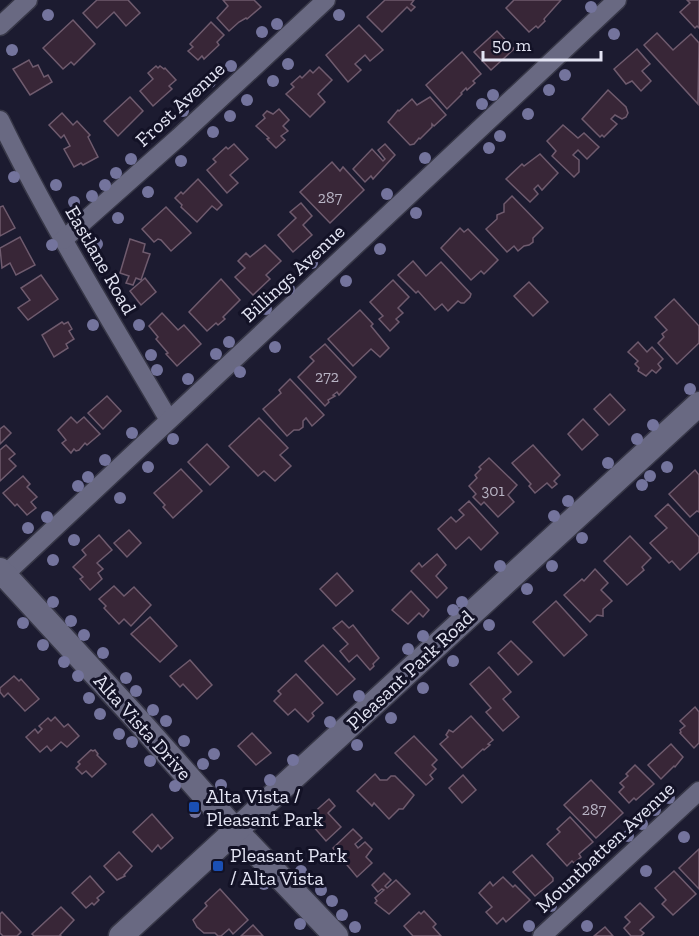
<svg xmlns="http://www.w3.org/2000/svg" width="699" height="936" font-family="'Zilla Slab',serif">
  <rect width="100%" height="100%" fill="#1c1b30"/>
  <!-- building -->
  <g fill="#382637" stroke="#6f5b6e" stroke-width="1.5">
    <path d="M 97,0 L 128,0 L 140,13 L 126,26 L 114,12 L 97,28 L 83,13 Z"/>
    <path d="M 223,0 L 254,0 L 261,7 L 247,19 L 246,18 L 239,22 L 229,31 L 217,18 L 228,6 Z"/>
    <path d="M 385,0 L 414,0 L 411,4 L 415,7 L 411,11 L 407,7 L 382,32 L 367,17 Z"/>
    <path d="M 514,0 L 561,0 L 544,19 L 545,21 L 538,28 L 536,26 L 529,32 L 506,8 Z"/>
    <path d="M 687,0 L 699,0 L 699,28 L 697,26 L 695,28 L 680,12 L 690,3 Z"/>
    <path d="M 73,20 L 95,44 L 74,65 L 71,62 L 63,69 L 43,48 Z"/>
    <path d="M 211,22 L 224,35 L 217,42 L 219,45 L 204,59 L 202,56 L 198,60 L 188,51 L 193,47 L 190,44 Z"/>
    <path d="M 359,25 L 383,50 L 370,61 L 365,55 L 355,64 L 361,70 L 348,82 L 326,55 Z"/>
    <path d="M 497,31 L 514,49 L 491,70 L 474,52 Z"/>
    <path d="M 657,33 L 673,50 L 691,34 L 699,43 L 698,104 L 644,45 Z"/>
    <path d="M 637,49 L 650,64 L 642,71 L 651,81 L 641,91 L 632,81 L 626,84 L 614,69 Z"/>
    <path d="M 462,52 L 481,74 L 473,81 L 475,83 L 467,90 L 466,88 L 461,93 L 462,94 L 447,109 L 426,85 Z"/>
    <path d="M 29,60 L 33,67 L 38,65 L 44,77 L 48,75 L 52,82 L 30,95 L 13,69 Z"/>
    <path d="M 156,66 L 158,68 L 160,66 L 164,69 L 165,68 L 176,80 L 169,86 L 172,89 L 153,106 L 140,91 L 153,79 L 148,73 Z"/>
    <path d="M 319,67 L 332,80 L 318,94 L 325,102 L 310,117 L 286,94 L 294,87 L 291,84 L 300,76 L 302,78 L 310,70 L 313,73 Z"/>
    <path d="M 608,90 L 626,107 L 628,113 L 626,117 L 622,119 L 615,115 L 611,119 L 617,124 L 604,137 L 602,135 L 600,137 L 582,119 Z"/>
    <path d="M 130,97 L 143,111 L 118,136 L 104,121 Z"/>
    <path d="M 430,97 L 446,115 L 434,126 L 432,124 L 432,127 L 420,139 L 419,138 L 414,144 L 410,145 L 388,122 L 398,110 L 399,111 L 412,99 L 417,105 Z"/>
    <path d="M 279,109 L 289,120 L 283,126 L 288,131 L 281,136 L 285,140 L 276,148 L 267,139 L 269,138 L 256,126 L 265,118 L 263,115 L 267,111 L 273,114 Z"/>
    <path d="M 62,113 L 73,125 L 77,121 L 90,135 L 88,137 L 98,157 L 83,165 L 81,163 L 74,167 L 64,149 L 70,146 L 64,135 L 61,138 L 49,125 Z"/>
    <path d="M 563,125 L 578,138 L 584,133 L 599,147 L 587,159 L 578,150 L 573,155 L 579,160 L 579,172 L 574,177 L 552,156 L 556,151 L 547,141 Z"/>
    <path d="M 234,144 L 248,159 L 230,175 L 238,183 L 227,193 L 207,170 L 216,162 L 213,159 L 226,147 L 228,149 Z"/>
    <path d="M 385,144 L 395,155 L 373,179 L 371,176 L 365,182 L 353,169 L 372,149 L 383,161 L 385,159 L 378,150 Z"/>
    <path d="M 540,154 L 558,173 L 542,190 L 538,185 L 534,189 L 538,194 L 530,202 L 506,179 L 522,164 L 524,166 Z"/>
    <path d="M 332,162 L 340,171 L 343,167 L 364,190 L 330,223 L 300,192 Z"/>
    <path d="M 198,179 L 222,205 L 217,210 L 212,206 L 197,222 L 181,207 L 182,205 L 175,198 L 181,192 L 183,194 Z"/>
    <path d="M 512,196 L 543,228 L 533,238 L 533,242 L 529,245 L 524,246 L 518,251 L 514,246 L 507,252 L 486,229 L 497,219 L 497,215 L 504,212 L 504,204 Z"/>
    <path d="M 301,203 L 312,216 L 303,225 L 312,235 L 293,252 L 278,235 L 296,218 L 290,212 Z"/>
    <path d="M 3,206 L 15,228 L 0,236 L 0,207 Z"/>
    <path d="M 166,207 L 191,233 L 171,251 L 161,240 L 158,239 L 154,242 L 142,229 Z"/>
    <path d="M 460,228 L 464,232 L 468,229 L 498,260 L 484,274 L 481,271 L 471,280 L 441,248 Z"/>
    <path d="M 20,237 L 35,265 L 16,275 L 10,263 L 2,268 L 0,248 Z"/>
    <path d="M 130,239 L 145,244 L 143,252 L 150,254 L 141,280 L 136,278 L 133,285 L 126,283 L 129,276 L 120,273 Z"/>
    <path d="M 265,245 L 281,261 L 266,275 L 270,279 L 253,295 L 235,277 L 245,268 L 238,261 L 246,253 L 250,257 Z"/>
    <path d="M 413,261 L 426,276 L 441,262 L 471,294 L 470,297 L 464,303 L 461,303 L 458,301 L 448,311 L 442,304 L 435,310 L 418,291 L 416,293 L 398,275 Z"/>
    <path d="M 41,275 L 58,299 L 28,320 L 18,308 L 30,300 L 21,288 Z"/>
    <path d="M 145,278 L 156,292 L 141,305 L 130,291 Z"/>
    <path d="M 221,279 L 240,300 L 223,317 L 225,319 L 218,325 L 216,323 L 207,331 L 189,312 Z"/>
    <path d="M 393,280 L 409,297 L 398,308 L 403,313 L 396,319 L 399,322 L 390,331 L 379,319 L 383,316 L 370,302 Z"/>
    <path d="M 529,282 L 548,302 L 533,316 L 514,296 Z"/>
    <path d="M 674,299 L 699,326 L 699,343 L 677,364 L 658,343 L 664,337 L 662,334 L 667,330 L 655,317 Z"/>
    <path d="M 360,310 L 373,324 L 371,326 L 389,348 L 380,357 L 371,349 L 353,366 L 328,339 Z"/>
    <path d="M 162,313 L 178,330 L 184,325 L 201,344 L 177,366 L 166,354 L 168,353 L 156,339 L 158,337 L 149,326 Z"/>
    <path d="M 62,322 L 64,324 L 68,322 L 72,329 L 69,331 L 74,339 L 66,344 L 68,348 L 54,357 L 42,335 Z"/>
    <path d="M 638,342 L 647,352 L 652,347 L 663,359 L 658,364 L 661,368 L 656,373 L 652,370 L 646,376 L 638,371 L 639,368 L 635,364 L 638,361 L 628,352 Z"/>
    <path d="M 325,344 L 356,377 L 339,395 L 337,392 L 333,395 L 335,396 L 328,400 L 329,402 L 325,406 L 298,377 L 314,361 L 310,357 Z"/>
    <path d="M 290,379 L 324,415 L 312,426 L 306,418 L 303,421 L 303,427 L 299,430 L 294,430 L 287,436 L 263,409 L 281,393 L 279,390 Z"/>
    <path d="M 610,394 L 625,410 L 609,425 L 594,409 Z"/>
    <path d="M 107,396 L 121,411 L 103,429 L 88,413 Z"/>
    <path d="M 71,417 L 77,423 L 84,417 L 100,434 L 87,445 L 85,443 L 79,450 L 76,451 L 74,449 L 71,453 L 62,443 L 66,440 L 58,430 Z"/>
    <path d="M 259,418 L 288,448 L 280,455 L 291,466 L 275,481 L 264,471 L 258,476 L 229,446 Z"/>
    <path d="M 583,419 L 598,435 L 582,450 L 568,434 Z"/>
    <path d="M 4,426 L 11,433 L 0,444 L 0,429 Z"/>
    <path d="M 207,444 L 229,467 L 210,485 L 188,462 Z"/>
    <path d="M 6,445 L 15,454 L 9,459 L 16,466 L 0,481 L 0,450 Z"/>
    <path d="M 533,445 L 560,475 L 554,481 L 557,484 L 552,488 L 547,483 L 535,493 L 529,486 L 531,484 L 512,463 Z"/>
    <path d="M 489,458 L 517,485 L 508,495 L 514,502 L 498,517 L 484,502 L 481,505 L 473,497 L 476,494 L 469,486 L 477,478 L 475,475 L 481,469 L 479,467 Z"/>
    <path d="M 181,469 L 202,491 L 173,518 L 163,507 L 165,505 L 154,493 Z"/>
    <path d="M 695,470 L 699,475 L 699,512 L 697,511 L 690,517 L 669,494 Z"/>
    <path d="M 23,476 L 30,484 L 27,487 L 37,497 L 31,502 L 36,508 L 27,515 L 17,504 L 15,506 L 3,493 Z"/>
    <path d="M 469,501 L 498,533 L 481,550 L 469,537 L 456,549 L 438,529 L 451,517 L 456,522 L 464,515 L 459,510 Z"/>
    <path d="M 668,504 L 699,537 L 699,552 L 680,570 L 672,561 L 669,563 L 650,543 L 667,528 L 655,516 Z"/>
    <path d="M 129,530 L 141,543 L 127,557 L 114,543 Z"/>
    <path d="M 99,535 L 112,550 L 97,563 L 103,569 L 98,573 L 102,579 L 90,590 L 80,579 L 83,577 L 73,567 L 86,555 L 82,550 Z"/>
    <path d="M 630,536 L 651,558 L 642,567 L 644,570 L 627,585 L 604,561 Z"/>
    <path d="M 437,554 L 446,565 L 436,576 L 447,588 L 437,598 L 411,571 L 419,563 L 422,567 Z"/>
    <path d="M 595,569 L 608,583 L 601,590 L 612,601 L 603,609 L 603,616 L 597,615 L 590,622 L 564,595 L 582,579 L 584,581 Z"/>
    <path d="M 337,573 L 353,591 L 336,606 L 320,589 Z"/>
    <path d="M 114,586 L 124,596 L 134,587 L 151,605 L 131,626 L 124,619 L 119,624 L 104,608 L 106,606 L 99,599 Z"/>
    <path d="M 411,591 L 429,610 L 423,617 L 419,613 L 408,624 L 392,610 Z"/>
    <path d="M 556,601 L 587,635 L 564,656 L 533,622 Z"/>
    <path d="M 150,617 L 177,646 L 160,662 L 131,634 Z"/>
    <path d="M 342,621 L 349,628 L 353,625 L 379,658 L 373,664 L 374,666 L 370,670 L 357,655 L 349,662 L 340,651 L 348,644 L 333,628 Z"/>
    <path d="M 511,641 L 532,662 L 518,675 L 498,653 Z"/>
    <path d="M 323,645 L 355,679 L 337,695 L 305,661 Z"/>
    <path d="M 190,660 L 212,685 L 197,699 L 183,684 L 180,687 L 170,676 Z"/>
    <path d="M 489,667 L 511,692 L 503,699 L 519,717 L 503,731 L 486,712 L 491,708 L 470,684 Z"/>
    <path d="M 296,674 L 323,703 L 312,713 L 314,716 L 308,722 L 295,709 L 288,715 L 274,701 L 281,694 L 278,691 Z"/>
    <path d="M 14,676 L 19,681 L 21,679 L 39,699 L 25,711 L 8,693 L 4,697 L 0,692 L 0,688 Z"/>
    <path d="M 695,707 L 699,712 L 699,743 L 694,748 L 680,733 L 681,732 L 680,730 L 685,726 L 680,721 Z"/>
    <path d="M 471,716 L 493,740 L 488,744 L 490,745 L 484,750 L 483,749 L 462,768 L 440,744 L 448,737 L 446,735 L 449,730 L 453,732 Z"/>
    <path d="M 55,717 L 64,727 L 68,724 L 79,736 L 67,747 L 61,742 L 51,751 L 47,746 L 40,752 L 26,737 L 35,729 L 38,733 L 42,729 L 39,726 L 48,718 L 51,721 Z"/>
    <path d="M 252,733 L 271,753 L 256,765 L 238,746 Z"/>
    <path d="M 414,736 L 437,760 L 432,765 L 436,769 L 430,775 L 433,779 L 426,785 L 395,753 Z"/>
    <path d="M 671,744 L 683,757 L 675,767 L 674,766 L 661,779 L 648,765 Z"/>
    <path d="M 91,750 L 93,751 L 95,750 L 98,754 L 97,755 L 106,764 L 92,777 L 86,771 L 82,774 L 76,768 L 80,764 L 78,762 Z"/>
    <path d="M 635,765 L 654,784 L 636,800 L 634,798 L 629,803 L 619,792 L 624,787 L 620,783 L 628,776 L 626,774 Z"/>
    <path d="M 375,774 L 380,780 L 387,780 L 391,776 L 395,776 L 414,795 L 403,809 L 399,809 L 389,819 L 374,803 L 372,806 L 357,791 Z"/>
    <path d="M 463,775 L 476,790 L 462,803 L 449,788 Z"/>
    <path d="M 591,780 L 623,813 L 596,838 L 564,805 Z"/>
    <path d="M 329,799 L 335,806 L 328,813 L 341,827 L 326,841 L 312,825 L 316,821 L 311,815 Z"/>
    <path d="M 152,814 L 173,838 L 161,849 L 158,845 L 152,852 L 133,832 Z"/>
    <path d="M 570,817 L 593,842 L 579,854 L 581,857 L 574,863 L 572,861 L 567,866 L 547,844 L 560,832 L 557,829 Z"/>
    <path d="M 353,829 L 362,838 L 355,844 L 358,848 L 365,842 L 372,849 L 366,857 L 372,863 L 357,877 L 333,848 Z"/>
    <path d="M 699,849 L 699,889 L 679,868 Z"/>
    <path d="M 119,852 L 132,866 L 124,875 L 125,876 L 117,880 L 104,866 Z"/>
    <path d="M 532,855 L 553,878 L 553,881 L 535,896 L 513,872 Z"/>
    <path d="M 674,871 L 696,894 L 673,915 L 662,904 L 666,900 L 655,888 Z"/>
    <path d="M 384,873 L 391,880 L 385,886 L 387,888 L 396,880 L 410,894 L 389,914 L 375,903 L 377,901 L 375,898 L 384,890 L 382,889 L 378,892 L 372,885 Z"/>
    <path d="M 90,876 L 104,892 L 97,898 L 99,900 L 94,905 L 92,903 L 86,908 L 72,893 Z"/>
    <path d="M 503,877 L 513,887 L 515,885 L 530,900 L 506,922 L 503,918 L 497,924 L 486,912 L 492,907 L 479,893 L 490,882 L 493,886 Z"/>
    <path d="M 220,889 L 248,920 L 233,934 L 229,929 L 221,936 L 218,936 L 215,933 L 204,933 L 197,927 L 193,920 L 207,906 L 205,903 Z"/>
    <path d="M 640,903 L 654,917 L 640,930 L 644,933 L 641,936 L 631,936 L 624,928 L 630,922 L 625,917 Z"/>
    <path d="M 61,907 L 74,920 L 60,935 L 61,936 L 34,936 L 32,934 Z"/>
    <path d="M 424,911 L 436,924 L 433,927 L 441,936 L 413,936 L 404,926 L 419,912 L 421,914 Z"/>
    <path d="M 2,912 L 21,932 L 17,936 L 3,936 L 0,933 L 0,914 Z"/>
    <path d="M 253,925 L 263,936 L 241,936 Z"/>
    <path d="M 605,927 L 613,936 L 594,936 Z"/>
  </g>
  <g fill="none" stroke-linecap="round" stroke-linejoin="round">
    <defs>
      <g id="minor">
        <path d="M 0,26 L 28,0"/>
        <path d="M 0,120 C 50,223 111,321 169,420"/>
        <path d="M 63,240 L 179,137 L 326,0"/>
        <path d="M 0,579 L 617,0"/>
        <path d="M 542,936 L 699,791"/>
      </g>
      <g id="tertiary">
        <path d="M 0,570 L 136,718 L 235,830 L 336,936"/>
        <path d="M 121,936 L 699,404"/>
      </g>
    </defs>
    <!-- minor casing -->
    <use href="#minor" stroke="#373747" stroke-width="21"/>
    <!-- tertiary casing -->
    <use href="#tertiary" stroke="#373747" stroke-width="27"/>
    <!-- minor -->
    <use href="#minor" stroke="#696982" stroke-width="18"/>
    <!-- tertiary -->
    <use href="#tertiary" stroke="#696982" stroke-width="24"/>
  </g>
  <!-- trees -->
  <g fill="#74749d">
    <circle cx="591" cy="7" r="6"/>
    <circle cx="48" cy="15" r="6"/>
    <circle cx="339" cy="15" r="6"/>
    <circle cx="277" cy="24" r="6"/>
    <circle cx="262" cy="32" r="6"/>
    <circle cx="614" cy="34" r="6"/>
    <circle cx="12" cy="50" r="6"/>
    <circle cx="288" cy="64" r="6"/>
    <circle cx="231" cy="66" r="6"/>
    <circle cx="565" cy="75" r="6"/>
    <circle cx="273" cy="81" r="6"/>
    <circle cx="210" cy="82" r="6"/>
    <circle cx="549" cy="90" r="6"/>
    <circle cx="493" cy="95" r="6"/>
    <circle cx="247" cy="100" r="6"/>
    <circle cx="482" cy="104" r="6"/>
    <circle cx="183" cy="111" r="6"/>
    <circle cx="528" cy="114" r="6"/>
    <circle cx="230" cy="116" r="6"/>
    <circle cx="213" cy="132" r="6"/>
    <circle cx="500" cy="136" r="6"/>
    <circle cx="489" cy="148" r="6"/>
    <circle cx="425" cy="158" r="6"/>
    <circle cx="131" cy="159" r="6"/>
    <circle cx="181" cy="161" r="6"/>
    <circle cx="116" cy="173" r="6"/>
    <circle cx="14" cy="177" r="6"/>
    <circle cx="56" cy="185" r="6"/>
    <circle cx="105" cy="185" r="6"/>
    <circle cx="148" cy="192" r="6"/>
    <circle cx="387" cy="194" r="6"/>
    <circle cx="92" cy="196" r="6"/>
    <circle cx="74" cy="202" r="6"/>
    <circle cx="416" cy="213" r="6"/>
    <circle cx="118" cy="218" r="6"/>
    <circle cx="97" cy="244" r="6"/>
    <circle cx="52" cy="245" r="6"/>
    <circle cx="380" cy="249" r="6"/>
    <circle cx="98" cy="259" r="6"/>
    <circle cx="312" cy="263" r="6"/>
    <circle cx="346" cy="281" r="6"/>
    <circle cx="113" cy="287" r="6"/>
    <circle cx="289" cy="289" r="6"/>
    <circle cx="266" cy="309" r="6"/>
    <circle cx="93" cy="325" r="6"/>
    <circle cx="139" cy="325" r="6"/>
    <circle cx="229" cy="342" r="6"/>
    <circle cx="275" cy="347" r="6"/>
    <circle cx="216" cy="354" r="6"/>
    <circle cx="151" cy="355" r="6"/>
    <circle cx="157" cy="370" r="6"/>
    <circle cx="240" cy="372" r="6"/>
    <circle cx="188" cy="379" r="6"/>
    <circle cx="690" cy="389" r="6"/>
    <circle cx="653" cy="425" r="6"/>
    <circle cx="132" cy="433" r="6"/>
    <circle cx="173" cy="439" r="6"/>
    <circle cx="637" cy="439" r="6"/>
    <circle cx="105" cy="460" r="6"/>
    <circle cx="608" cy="463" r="6"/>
    <circle cx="148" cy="467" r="6"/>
    <circle cx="667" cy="467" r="6"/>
    <circle cx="650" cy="476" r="6"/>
    <circle cx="88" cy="477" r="6"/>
    <circle cx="642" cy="485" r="6"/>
    <circle cx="78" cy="486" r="6"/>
    <circle cx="120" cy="498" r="6"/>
    <circle cx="568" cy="501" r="6"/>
    <circle cx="554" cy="516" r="6"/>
    <circle cx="47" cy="517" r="6"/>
    <circle cx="28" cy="528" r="6"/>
    <circle cx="582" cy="538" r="6"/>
    <circle cx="74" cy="540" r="6"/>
    <circle cx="53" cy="560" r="6"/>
    <circle cx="500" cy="566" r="6"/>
    <circle cx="552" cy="566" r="6"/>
    <circle cx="527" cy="589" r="6"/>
    <circle cx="53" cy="602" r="6"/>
    <circle cx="462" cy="602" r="6"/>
    <circle cx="453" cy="610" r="6"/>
    <circle cx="71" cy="621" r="6"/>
    <circle cx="23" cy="623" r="6"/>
    <circle cx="489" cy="625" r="6"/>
    <circle cx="84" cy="635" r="6"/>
    <circle cx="423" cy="636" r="6"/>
    <circle cx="43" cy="645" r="6"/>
    <circle cx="408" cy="649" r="6"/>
    <circle cx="103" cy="653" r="6"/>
    <circle cx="453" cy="661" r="6"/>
    <circle cx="64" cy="662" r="6"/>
    <circle cx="78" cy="676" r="6"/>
    <circle cx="126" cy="678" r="6"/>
    <circle cx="423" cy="688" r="6"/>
    <circle cx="136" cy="691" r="6"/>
    <circle cx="359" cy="696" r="6"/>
    <circle cx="89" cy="698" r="6"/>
    <circle cx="153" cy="710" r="6"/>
    <circle cx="100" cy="714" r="6"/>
    <circle cx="391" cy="718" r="6"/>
    <circle cx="166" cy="721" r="6"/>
    <circle cx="330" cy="722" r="6"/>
    <circle cx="119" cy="734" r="6"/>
    <circle cx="184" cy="741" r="6"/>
    <circle cx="132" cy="742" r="6"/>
    <circle cx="357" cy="745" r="6"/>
    <circle cx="214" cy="754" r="6"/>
    <circle cx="293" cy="760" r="6"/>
    <circle cx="150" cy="761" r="6"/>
    <circle cx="203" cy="764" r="6"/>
    <circle cx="270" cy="780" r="6"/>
    <circle cx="221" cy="785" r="6"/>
    <circle cx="175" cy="786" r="6"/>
    <circle cx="669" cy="798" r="6"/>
    <circle cx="655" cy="810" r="6"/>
    <circle cx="195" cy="812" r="6"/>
    <circle cx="642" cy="824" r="6"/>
    <circle cx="628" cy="836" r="6"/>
    <circle cx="684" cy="837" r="6"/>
    <circle cx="301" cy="871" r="6"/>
    <circle cx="646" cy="871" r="6"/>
    <circle cx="264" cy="884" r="6"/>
    <circle cx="321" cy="890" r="6"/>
    <circle cx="332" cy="901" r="6"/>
    <circle cx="551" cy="906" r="6"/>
    <circle cx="342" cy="915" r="6"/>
    <circle cx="300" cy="924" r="6"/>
    <circle cx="529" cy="926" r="6"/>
    <circle cx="587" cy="926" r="6"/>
    <circle cx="355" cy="927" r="6"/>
  </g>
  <!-- markers -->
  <g fill="#1a4fb4" stroke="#131226" stroke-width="2">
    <rect x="188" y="801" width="12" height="12" rx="3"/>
    <rect x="212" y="860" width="12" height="12" rx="3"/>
  </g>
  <g text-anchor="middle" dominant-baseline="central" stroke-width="6" stroke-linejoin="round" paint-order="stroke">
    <!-- number labels -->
    <g font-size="16" fill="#b8b4c4">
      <text x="330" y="197">287</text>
      <text x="327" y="376">272</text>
      <text x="493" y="490">301</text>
      <text x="594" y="809">287</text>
    </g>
    <!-- street labels -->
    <g font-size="20" fill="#e3e4f3" stroke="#131226">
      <text transform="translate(180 104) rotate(-43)">Frost Avenue</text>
      <text transform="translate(101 260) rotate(60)">Eastlane Road</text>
      <text transform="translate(293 273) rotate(-43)">Billings Avenue</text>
      <text transform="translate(410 670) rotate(-43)">Pleasant Park Road</text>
      <text transform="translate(143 727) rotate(48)">Alta Vista Drive</text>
      <text transform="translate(605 847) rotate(-43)">Mountbatten Avenue</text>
    </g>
    <!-- poi labels -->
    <g font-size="20" fill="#e3e4f3" stroke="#131226" text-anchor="start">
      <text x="206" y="796">Alta Vista /<tspan x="206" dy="23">Pleasant Park</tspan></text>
      <text x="230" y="855">Pleasant Park<tspan x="230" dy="23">/ Alta Vista</tspan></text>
    </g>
  </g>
  <!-- scale -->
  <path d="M483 51v9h118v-9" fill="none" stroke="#e3e4f3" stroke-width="3"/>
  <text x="492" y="51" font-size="18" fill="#e3e4f3" stroke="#131226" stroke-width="4.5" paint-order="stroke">50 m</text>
</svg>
